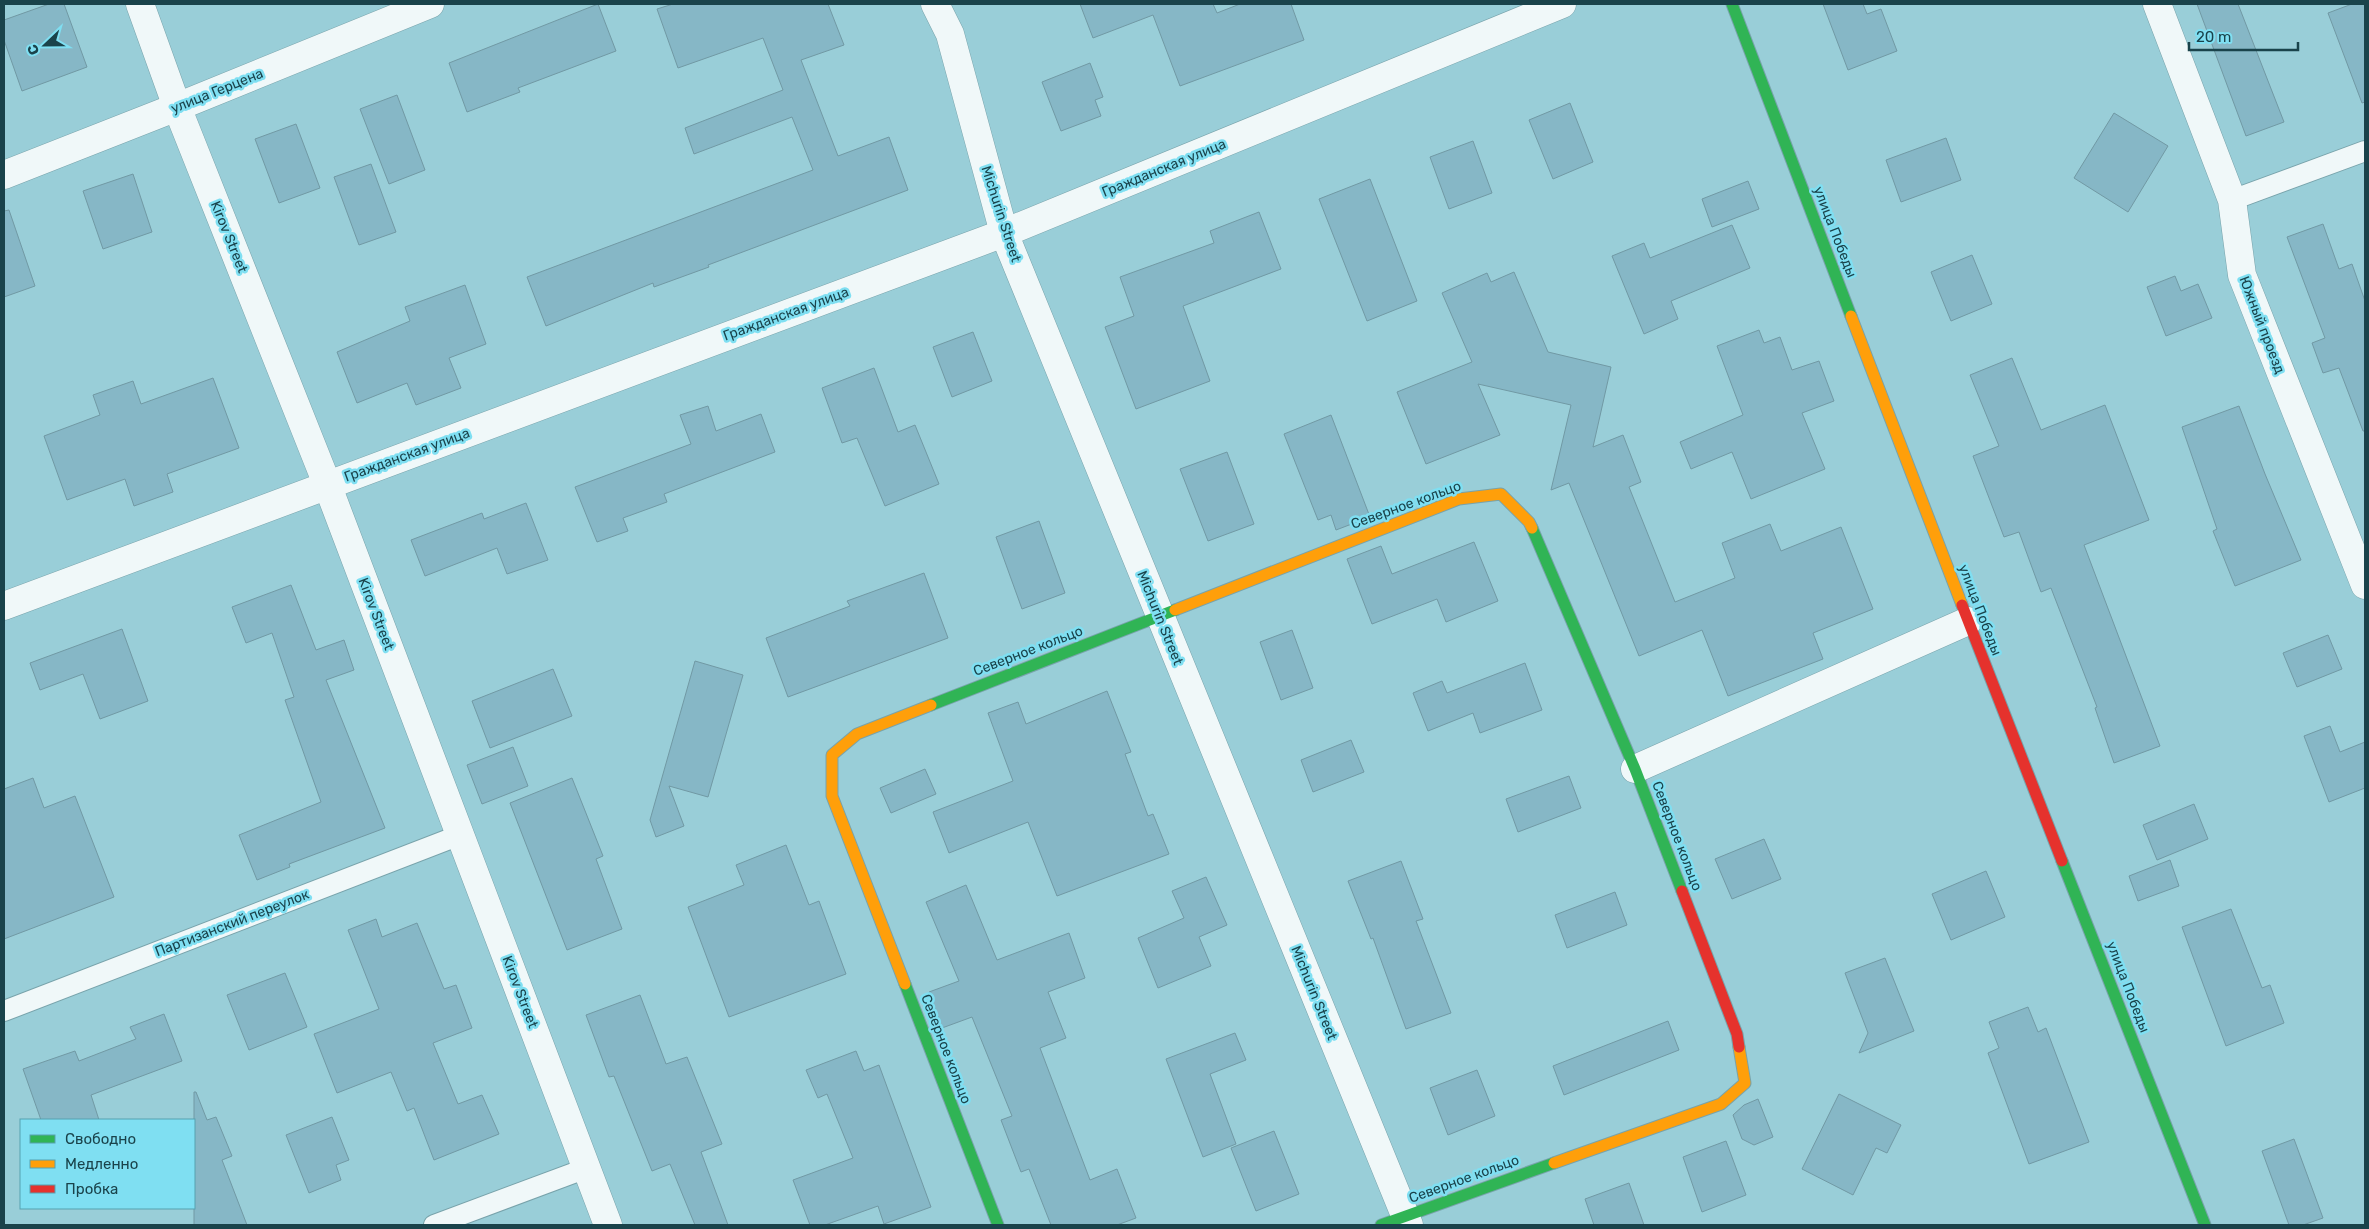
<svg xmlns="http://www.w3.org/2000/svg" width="2369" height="1229" font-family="Rubik,sans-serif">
  <rect width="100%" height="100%" fill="#99ced8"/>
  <!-- building -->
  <g fill="#86b7c6" stroke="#7199a4">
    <path d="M 49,4 L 64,4 L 87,67 L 22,91 L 4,40 L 4,20 Z"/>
    <path d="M 598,4 L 616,51 L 518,88 L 520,92 L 467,112 L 449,63 Z"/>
    <path d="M 673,4 L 828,4 L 844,45 L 801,60 L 838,156 L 889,137 L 908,190 L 708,265 L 709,267 L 654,287 L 653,283 L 546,326 L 527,277 L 813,170 L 792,117 L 694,154 L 685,128 L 783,90 L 763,38 L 678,68 L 657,9 Z"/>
    <path d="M 1080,4 L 1213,4 L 1217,13 L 1240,4 L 1291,4 L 1304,40 L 1180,86 L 1153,15 L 1093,38 Z"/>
    <path d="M 1823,4 L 1863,4 L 1867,14 L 1881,9 L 1897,51 L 1848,70 Z"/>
    <path d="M 2197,4 L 2238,4 L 2284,122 L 2246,136 Z"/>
    <path d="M 2352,4 L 2365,4 L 2365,102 L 2362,103 L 2328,13 Z"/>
    <path d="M 1090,63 L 1103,97 L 1095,100 L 1101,116 L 1061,131 L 1042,82 Z"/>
    <path d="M 397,95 L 425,170 L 389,184 L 360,109 Z"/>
    <path d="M 1570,103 L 1593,162 L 1553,179 L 1529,120 Z"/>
    <path d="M 2114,113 L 2168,146 L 2128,212 L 2074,178 Z"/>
    <path d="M 296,124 L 320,188 L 279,203 L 255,139 Z"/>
    <path d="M 1946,138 L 1961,180 L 1901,202 L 1886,160 Z"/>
    <path d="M 1473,141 L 1492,193 L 1449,209 L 1430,157 Z"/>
    <path d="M 371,164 L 396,232 L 359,245 L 334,177 Z"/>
    <path d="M 133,174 L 152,232 L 103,249 L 83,191 Z"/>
    <path d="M 1370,179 L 1417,301 L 1367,321 L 1319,199 Z"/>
    <path d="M 1748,181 L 1759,209 L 1712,227 L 1702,199 Z"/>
    <path d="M 9,210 L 35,286 L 4,297 L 4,211 Z"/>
    <path d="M 1259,212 L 1281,269 L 1183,306 L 1210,381 L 1136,409 L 1105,327 L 1134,316 L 1120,277 L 1214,243 L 1210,231 Z"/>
    <path d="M 2323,224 L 2339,269 L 2352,264 L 2365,301 L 2365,431 L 2363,431 L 2339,368 L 2323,373 L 2312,343 L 2325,338 L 2287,237 Z"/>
    <path d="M 1732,225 L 1750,268 L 1671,301 L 1678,319 L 1644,334 L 1612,256 L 1644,243 L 1650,258 Z"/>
    <path d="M 1972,255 L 1992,304 L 1951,321 L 1931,272 Z"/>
    <path d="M 1514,272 L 1548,352 L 1611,367 L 1593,447 L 1623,435 L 1641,482 L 1629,487 L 1675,602 L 1735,578 L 1722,543 L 1770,524 L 1781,551 L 1841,527 L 1873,609 L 1813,633 L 1823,659 L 1728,696 L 1702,630 L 1639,656 L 1569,483 L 1551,490 L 1571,405 L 1478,384 L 1500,435 L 1426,464 L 1397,392 L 1472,362 L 1442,293 L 1487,273 L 1491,282 Z"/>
    <path d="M 2175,276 L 2181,291 L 2198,284 L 2212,318 L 2166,336 L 2147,287 Z"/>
    <path d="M 465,285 L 486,344 L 449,358 L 461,388 L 416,405 L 407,383 L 357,403 L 337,352 L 410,321 L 405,307 Z"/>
    <path d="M 1759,330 L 1764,343 L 1780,337 L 1792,370 L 1819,361 L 1834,401 L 1802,413 L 1825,469 L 1751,499 L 1732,452 L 1691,469 L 1680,442 L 1743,415 L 1717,346 Z"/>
    <path d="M 973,332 L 992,381 L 952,397 L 933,347 Z"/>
    <path d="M 2012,358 L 2041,430 L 2105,405 L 2149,520 L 2084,545 L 2160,746 L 2114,763 L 2095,708 L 2097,707 L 2051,588 L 2041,592 L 2019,532 L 2004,537 L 1973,456 L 1999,446 L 1970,375 Z"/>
    <path d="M 874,368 L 898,432 L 915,425 L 939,484 L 885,506 L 857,438 L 842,443 L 822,388 Z"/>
    <path d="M 213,378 L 239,448 L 167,474 L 173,492 L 134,506 L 125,479 L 67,500 L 44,436 L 100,415 L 93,395 L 133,381 L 141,404 Z"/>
    <path d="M 708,406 L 716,431 L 761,414 L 775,452 L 664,494 L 667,502 L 623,518 L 628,531 L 597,542 L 575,487 L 691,444 L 680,415 Z"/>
    <path d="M 2239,406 L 2265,474 L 2301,560 L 2235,586 L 2213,531 L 2217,529 L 2182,427 Z"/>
    <path d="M 1331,415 L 1370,517 L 1336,530 L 1331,515 L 1318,520 L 1284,434 Z"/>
    <path d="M 1227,452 L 1254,524 L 1208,541 L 1180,469 Z"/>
    <path d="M 526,503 L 548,560 L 507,574 L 497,548 L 425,576 L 411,540 L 482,513 L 484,519 Z"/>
    <path d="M 1039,521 L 1065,593 L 1022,609 L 996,537 Z"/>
    <path d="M 1474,542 L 1498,601 L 1446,622 L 1437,599 L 1372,624 L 1347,559 L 1381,546 L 1392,574 Z"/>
    <path d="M 924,573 L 948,638 L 788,697 L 766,638 L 850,606 L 847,601 Z"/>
    <path d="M 291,585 L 316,650 L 344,640 L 354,670 L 326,680 L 385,828 L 289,864 L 290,867 L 257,880 L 239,835 L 321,802 L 285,700 L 294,697 L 272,633 L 246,643 L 232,607 Z"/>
    <path d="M 122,629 L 148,701 L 100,719 L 83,674 L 40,690 L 30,663 Z"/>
    <path d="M 1292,630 L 1313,688 L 1281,700 L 1260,642 Z"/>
    <path d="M 2328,635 L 2342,669 L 2297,687 L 2283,653 Z"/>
    <path d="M 695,661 L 743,675 L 708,797 L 669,786 L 684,826 L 656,837 L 650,820 Z"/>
    <path d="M 1525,663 L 1542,710 L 1480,733 L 1473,713 L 1428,731 L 1413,693 L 1442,681 L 1447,693 Z"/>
    <path d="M 553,669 L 572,716 L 490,748 L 472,701 Z"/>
    <path d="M 1107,691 L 1131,752 L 1125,754 L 1148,816 L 1153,814 L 1169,854 L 1057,896 L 1028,822 L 949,853 L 933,812 L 1013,781 L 988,713 L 1018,702 L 1026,724 Z"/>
    <path d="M 2330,726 L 2340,752 L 2365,742 L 2365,788 L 2329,802 L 2304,736 Z"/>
    <path d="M 1351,740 L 1364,772 L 1313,792 L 1301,760 Z"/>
    <path d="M 513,747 L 528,786 L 482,804 L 467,765 Z"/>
    <path d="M 925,769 L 936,794 L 891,813 L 880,788 Z"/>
    <path d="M 1569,776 L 1581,808 L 1518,832 L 1506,799 Z"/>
    <path d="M 33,778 L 44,808 L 75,796 L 114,897 L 4,939 L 4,789 Z"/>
    <path d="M 572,778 L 603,856 L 596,859 L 622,929 L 567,950 L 510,803 Z"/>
    <path d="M 2194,804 L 2208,839 L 2157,860 L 2143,825 Z"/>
    <path d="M 1764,839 L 1781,879 L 1732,899 L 1715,859 Z"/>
    <path d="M 786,845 L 809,905 L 819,901 L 846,974 L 729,1017 L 688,907 L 744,885 L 736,865 Z"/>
    <path d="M 2170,860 L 2179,886 L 2138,901 L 2129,876 Z"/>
    <path d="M 1401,861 L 1423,919 L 1416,921 L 1451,1013 L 1406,1029 L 1373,938 L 1371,939 L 1348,881 Z"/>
    <path d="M 1986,871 L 2005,917 L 1951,940 L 1932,894 Z"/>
    <path d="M 1206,877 L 1227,925 L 1199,937 L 1211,966 L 1158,988 L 1138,938 L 1184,918 L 1172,891 Z"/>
    <path d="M 966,885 L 997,960 L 1069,933 L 1085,978 L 1048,992 L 1066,1038 L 1040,1048 L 1090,1180 L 1117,1169 L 1136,1218 L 1117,1225 L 1051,1225 L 1029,1169 L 1021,1172 L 1001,1120 L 1012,1116 L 972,1017 L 942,1028 L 929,992 L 959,981 L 926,902 Z"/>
    <path d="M 1615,892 L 1627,925 L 1567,948 L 1555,915 Z"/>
    <path d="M 2231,909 L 2262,988 L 2270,985 L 2284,1023 L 2226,1046 L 2182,927 Z"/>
    <path d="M 376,919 L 382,937 L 417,923 L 444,989 L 456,985 L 472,1028 L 433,1043 L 458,1104 L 482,1095 L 499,1134 L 434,1160 L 414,1108 L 407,1111 L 391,1072 L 337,1093 L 314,1034 L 379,1009 L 348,930 Z"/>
    <path d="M 1885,958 L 1914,1031 L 1859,1053 L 1868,1033 L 1845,973 Z"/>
    <path d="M 285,973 L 307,1027 L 249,1050 L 227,995 Z"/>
    <path d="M 640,995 L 666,1064 L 687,1057 L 722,1144 L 701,1152 L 728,1225 L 695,1225 L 670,1164 L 652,1171 L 614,1076 L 609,1077 L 586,1015 Z"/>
    <path d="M 2028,1007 L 2038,1032 L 2046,1028 L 2089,1142 L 2029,1164 L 1988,1053 L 1999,1048 L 1989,1022 Z"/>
    <path d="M 164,1014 L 182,1061 L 91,1095 L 99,1120 L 41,1120 L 23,1069 L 75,1051 L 79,1061 L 136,1039 L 130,1027 Z"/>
    <path d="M 1668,1021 L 1679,1050 L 1564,1095 L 1553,1066 Z"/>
    <path d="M 1235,1033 L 1246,1060 L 1210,1074 L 1236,1144 L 1203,1157 L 1166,1059 Z"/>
    <path d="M 856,1051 L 864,1071 L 879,1065 L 931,1207 L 884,1224 L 878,1206 L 825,1225 L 810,1225 L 793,1180 L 853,1158 L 827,1094 L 818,1098 L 806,1070 Z"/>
    <path d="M 1477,1070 L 1495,1116 L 1448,1135 L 1430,1088 Z"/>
    <path d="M 194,1092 L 196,1092 L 207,1120 L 216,1117 L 232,1156 L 222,1160 L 247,1225 L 194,1225 Z"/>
    <path d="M 1839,1094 L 1901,1125 L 1887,1153 L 1876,1148 L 1853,1195 L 1802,1169 Z"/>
    <path d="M 1758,1099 L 1773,1137 L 1754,1145 L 1742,1139 L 1733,1115 L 1744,1105 Z"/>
    <path d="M 332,1117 L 349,1160 L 336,1165 L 341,1180 L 309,1193 L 286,1135 Z"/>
    <path d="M 1274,1131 L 1299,1194 L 1256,1211 L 1231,1148 Z"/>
    <path d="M 2294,1139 L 2323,1218 L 2303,1225 L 2289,1225 L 2262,1151 Z"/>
    <path d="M 1726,1141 L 1746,1195 L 1702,1212 L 1683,1157 Z"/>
    <path d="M 1629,1183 L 1644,1225 L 1594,1225 L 1585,1199 Z"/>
  </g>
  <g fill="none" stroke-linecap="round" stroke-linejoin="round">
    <defs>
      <g id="lane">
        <path d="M 2232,200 L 2365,151"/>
        <path d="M 4,1011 L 460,835"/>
        <path d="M 434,1225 L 587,1168"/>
      </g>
      <g id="street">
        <path d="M 140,4 L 177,107 L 327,484 L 608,1225"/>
        <path d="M 935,4 L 950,34 L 1004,233 L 1409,1225"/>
        <path d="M 2157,4 L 2232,200 L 2242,275 L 2365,585"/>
        <path d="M 4,175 L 177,107 L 430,4"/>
        <path d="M 4,606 L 1004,233 L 1562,4"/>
        <path d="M 1635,769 L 1968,621"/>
      </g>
      <g id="fast">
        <path d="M 1732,4 L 1851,316"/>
        <path d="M 1532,528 L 1635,769 L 1682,891"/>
        <path d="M 931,705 L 1175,610"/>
        <path d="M 2062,861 L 2205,1225"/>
        <path d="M 905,984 L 998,1225"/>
        <path d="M 1381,1225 L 1554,1163"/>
      </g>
      <g id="slow">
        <path d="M 1851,316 L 1962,605"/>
        <path d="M 1175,610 L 1459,499 L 1501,494 L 1529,522 L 1532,528"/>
        <path d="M 905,984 L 832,796 L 832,755 L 857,734 L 931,705"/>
        <path d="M 1554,1163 L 1721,1104 L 1745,1083 L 1739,1047"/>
      </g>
      <g id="jam">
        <path d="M 1962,605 L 2062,861"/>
        <path d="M 1682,891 L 1737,1034 L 1739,1047"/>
      </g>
    </defs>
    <!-- lane casing -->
    <use href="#lane" stroke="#78a3ab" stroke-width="22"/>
    <!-- street casing -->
    <use href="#street" stroke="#78a3ab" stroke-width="29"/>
    <!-- fast casing -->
    <use href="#fast" stroke="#78a3ab" stroke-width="13"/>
    <!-- slow casing -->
    <use href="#slow" stroke="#78a3ab" stroke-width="13"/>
    <!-- jam casing -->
    <use href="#jam" stroke="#78a3ab" stroke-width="13"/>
    <!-- lane -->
    <use href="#lane" stroke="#f0f8f9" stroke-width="20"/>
    <!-- street -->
    <use href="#street" stroke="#f0f8f9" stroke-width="28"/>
    <!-- fast -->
    <use href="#fast" stroke="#30b455" stroke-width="11"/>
    <!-- slow -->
    <use href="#slow" stroke="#ff9f0a" stroke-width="11"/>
    <!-- jam -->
    <use href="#jam" stroke="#e5322d" stroke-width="11"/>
  </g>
  <g text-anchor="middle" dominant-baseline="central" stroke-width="5" stroke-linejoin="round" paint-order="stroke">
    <!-- street labels -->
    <g font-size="14" fill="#1a434b" stroke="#7fdff2">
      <text transform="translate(217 91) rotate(-22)">улица Герцена</text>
      <text transform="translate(1164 168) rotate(-22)">Гражданская улица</text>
      <text transform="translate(1001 214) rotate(72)">Michurin Street</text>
      <text transform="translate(1835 232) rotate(69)">улица Победы</text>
      <text transform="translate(229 237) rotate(68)">Kirov Street</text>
      <text transform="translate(786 314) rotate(-20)">Гражданская улица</text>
      <text transform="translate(2262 325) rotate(69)">Южный проезд</text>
      <text transform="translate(407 455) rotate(-20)">Гражданская улица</text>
      <text transform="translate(1406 505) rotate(-20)">Северное кольцо</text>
      <text transform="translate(1980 610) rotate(69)">улица Победы</text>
      <text transform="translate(376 614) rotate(69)">Kirov Street</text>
      <text transform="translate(1160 618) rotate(68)">Michurin Street</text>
      <text transform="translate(1028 651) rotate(-21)">Северное кольцо</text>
      <text transform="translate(1677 836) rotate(69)">Северное кольцо</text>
      <text transform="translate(232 923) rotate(-21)">Партизанский переулок</text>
      <text transform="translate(2128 987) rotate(69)">улица Победы</text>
      <text transform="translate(520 992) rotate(69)">Kirov Street</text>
      <text transform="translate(1314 993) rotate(68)">Michurin Street</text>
      <text transform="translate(946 1049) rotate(69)">Северное кольцо</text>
      <text transform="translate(1464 1179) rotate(-20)">Северное кольцо</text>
    </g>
  </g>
  <!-- border -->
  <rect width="2369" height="1229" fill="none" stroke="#1a434b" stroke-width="10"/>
  <!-- legend -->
  <rect x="20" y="1119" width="175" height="90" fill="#7fdff2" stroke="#57a1af"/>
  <rect x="30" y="1135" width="25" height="8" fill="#30b455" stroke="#57a1af"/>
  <text x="65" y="1144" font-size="15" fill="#1a434b">Свободно</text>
  <rect x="30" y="1160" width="25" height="8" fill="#ff9f0a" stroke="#57a1af"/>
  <text x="65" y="1169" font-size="15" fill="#1a434b">Медленно</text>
  <rect x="30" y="1185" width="25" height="8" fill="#e5322d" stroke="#57a1af"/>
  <text x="65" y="1194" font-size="15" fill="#1a434b">Пробка</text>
  <!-- north arrow -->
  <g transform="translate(45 45) rotate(248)" stroke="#7fdff2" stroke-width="4" paint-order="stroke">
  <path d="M0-4L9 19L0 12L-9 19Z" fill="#1a434b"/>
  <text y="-8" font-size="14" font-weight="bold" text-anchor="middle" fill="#1a434b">С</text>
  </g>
  <!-- scale -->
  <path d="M2189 42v8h109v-8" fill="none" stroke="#1a434b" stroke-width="2.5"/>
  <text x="2196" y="42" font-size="15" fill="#1a434b" stroke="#7fdff2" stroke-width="4" paint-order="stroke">20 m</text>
</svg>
